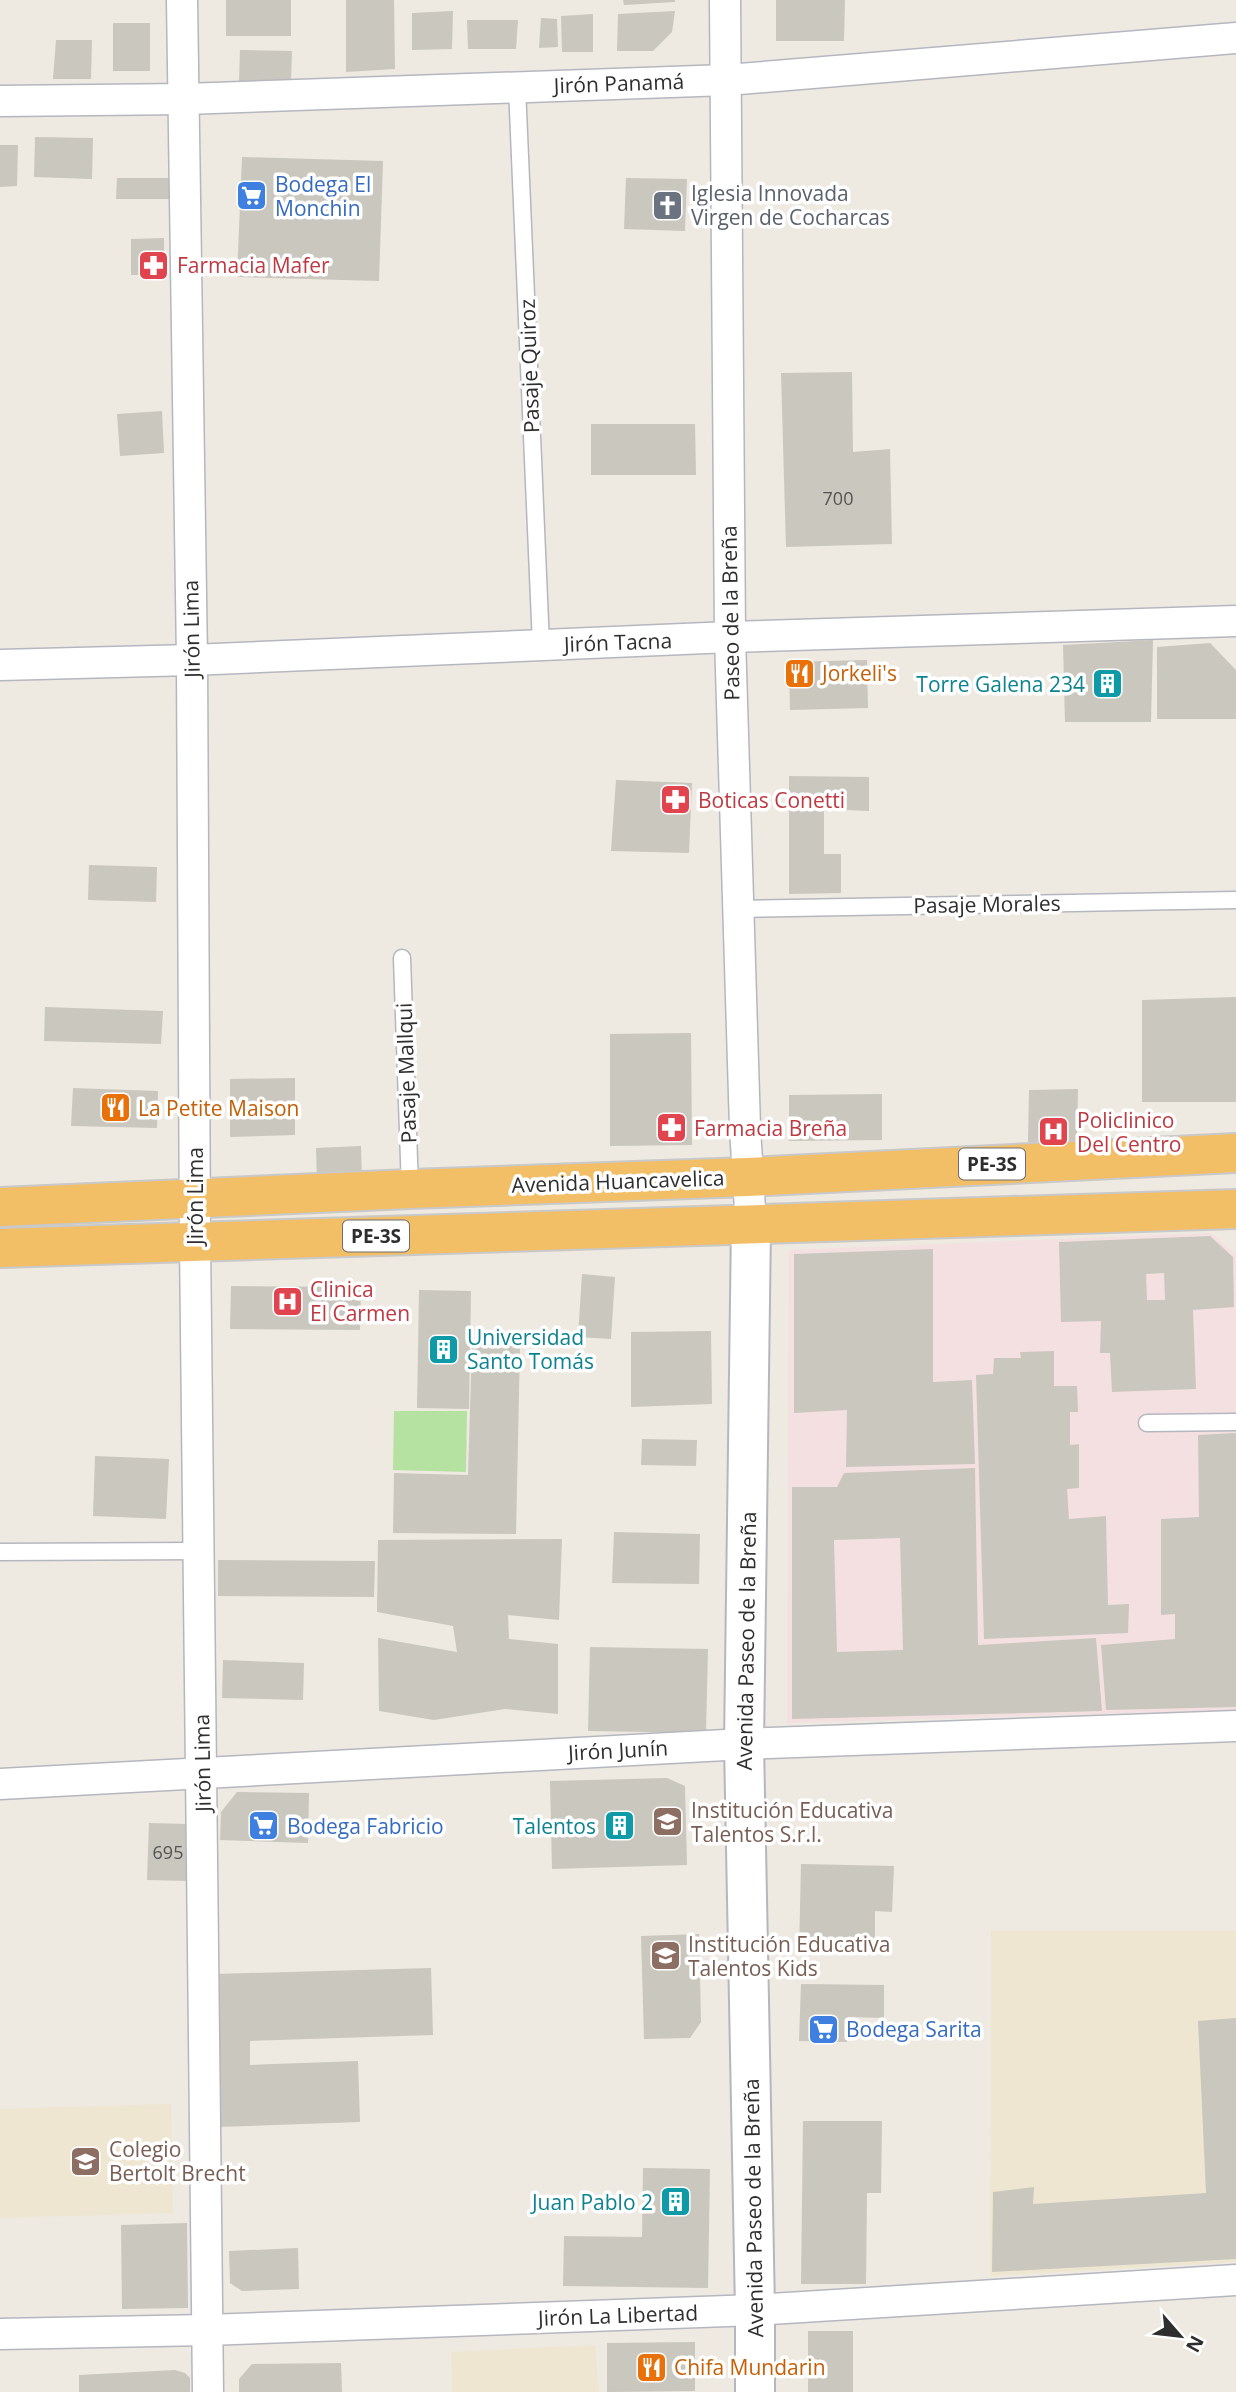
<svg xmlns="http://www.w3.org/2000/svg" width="1236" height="2392" font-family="'Open Sans',sans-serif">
  <rect width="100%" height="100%" fill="#eee9e1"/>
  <!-- education -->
  <g fill="#efe6d2">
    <path d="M 991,1931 L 1236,1931 L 1236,2262 L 990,2276 Z"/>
    <path d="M 171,2104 L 173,2213 L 0,2218 L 0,2109 Z"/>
    <path d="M 595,2345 L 599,2392 L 452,2392 L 451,2352 Z"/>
  </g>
  <!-- medical -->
  <path fill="#f4e0e0" d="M 1211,1233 L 1236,1255 L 1236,1710 L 787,1723 L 789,1250 Z"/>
  <!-- green -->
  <path fill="#b5e2a1" d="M 394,1411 L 467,1411 L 466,1472 L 393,1470 Z"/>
  <!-- building -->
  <g fill="#cac7bf" fill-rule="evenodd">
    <rect x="226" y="0" width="65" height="36"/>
    <path d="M 346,0 L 394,0 L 395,69 L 346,72 Z"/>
    <path d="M 623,0 L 675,0 L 675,2 L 624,5 Z"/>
    <path d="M 776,0 L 845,0 L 844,41 L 776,41 Z"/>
    <path d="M 453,11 L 452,49 L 412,50 L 412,13 Z"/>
    <path d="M 675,11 L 672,32 L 653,51 L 617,51 L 618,14 Z"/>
    <path d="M 593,14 L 593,52 L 562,52 L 561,16 Z"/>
    <path d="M 541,18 L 557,19 L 558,47 L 539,48 Z"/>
    <path d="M 467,20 L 518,20 L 516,49 L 468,49 Z"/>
    <rect x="113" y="23" width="37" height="48"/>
    <path d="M 56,40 L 92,40 L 91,79 L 53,79 Z"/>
    <path d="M 240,50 L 292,51 L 291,81 L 239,81 Z"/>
    <path d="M 35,137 L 93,138 L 92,179 L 34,177 Z"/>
    <path d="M 0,145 L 18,145 L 17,186 L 0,187 Z"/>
    <path d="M 242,157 L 383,161 L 379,281 L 237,277 Z"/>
    <path d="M 117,178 L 170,178 L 170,199 L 116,199 Z"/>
    <path d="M 626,178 L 687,179 L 685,231 L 624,229 Z"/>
    <path d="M 164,238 L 164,275 L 131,275 L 131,239 Z"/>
    <path d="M 852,372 L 853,452 L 890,449 L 892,544 L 786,547 L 781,373 Z"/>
    <path d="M 162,411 L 164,453 L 120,456 L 117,414 Z"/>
    <path d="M 591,424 L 695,424 L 696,475 L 591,475 Z"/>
    <path d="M 1153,640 L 1151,722 L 1065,722 L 1063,645 Z"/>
    <path d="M 1210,643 L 1236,670 L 1236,719 L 1157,719 L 1157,647 Z"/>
    <path d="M 867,660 L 868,708 L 790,710 L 789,662 Z"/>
    <path d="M 789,776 L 869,777 L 869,811 L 824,809 L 824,854 L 841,854 L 841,893 L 789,894 Z"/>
    <path d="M 616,780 L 692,783 L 689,853 L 611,851 Z"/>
    <path d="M 89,865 L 157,867 L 156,902 L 88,900 Z"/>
    <path d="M 1236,997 L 1236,1102 L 1142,1102 L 1142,1000 Z"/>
    <path d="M 45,1007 L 163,1011 L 161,1044 L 44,1041 Z"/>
    <path d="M 691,1033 L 692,1145 L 610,1146 L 610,1034 Z"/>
    <path d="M 295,1078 L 295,1135 L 230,1137 L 230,1079 Z"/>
    <path d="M 73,1088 L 158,1091 L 157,1128 L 71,1126 Z"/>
    <path d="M 1078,1089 L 1077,1142 L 1028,1142 L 1029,1090 Z"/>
    <path d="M 882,1094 L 882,1140 L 789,1141 L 789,1095 Z"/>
    <path d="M 361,1146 L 362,1180 L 317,1182 L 316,1148 Z"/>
    <path d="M 1210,1236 L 1233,1257 L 1234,1307 L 1193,1310 L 1196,1389 L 1112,1392 L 1110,1353 L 1100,1353 L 1101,1321 L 1061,1322 L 1059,1242 ZM 1164,1273 L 1165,1300 L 1147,1300 L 1146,1274 Z"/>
    <path d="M 933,1249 L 933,1382 L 972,1380 L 975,1464 L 846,1467 L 847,1410 L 794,1413 L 794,1254 Z"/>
    <path d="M 582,1274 L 615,1277 L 611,1339 L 578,1337 Z"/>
    <path d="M 231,1286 L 361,1287 L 360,1330 L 230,1329 Z"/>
    <path d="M 419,1290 L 471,1291 L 469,1409 L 417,1408 Z"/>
    <path d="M 711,1331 L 712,1404 L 631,1407 L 631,1332 Z"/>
    <path d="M 520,1345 L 516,1534 L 393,1533 L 394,1473 L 468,1475 L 472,1346 Z"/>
    <path d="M 1054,1351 L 1054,1386 L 1077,1386 L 1078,1412 L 1070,1412 L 1070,1445 L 1079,1444 L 1079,1488 L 1067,1489 L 1069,1519 L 1106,1516 L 1108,1605 L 1129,1604 L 1128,1633 L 984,1639 L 976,1375 L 993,1374 L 994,1358 L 1021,1358 L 1020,1352 Z"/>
    <path d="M 1236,1433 L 1236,1707 L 1106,1710 L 1101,1645 L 1175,1639 L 1175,1614 L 1161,1615 L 1161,1519 L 1199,1517 L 1198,1435 Z"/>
    <path d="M 642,1439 L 697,1440 L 696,1466 L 641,1465 Z"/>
    <path d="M 95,1456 L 169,1459 L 166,1519 L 93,1516 Z"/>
    <path d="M 975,1468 L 978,1645 L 1096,1638 L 1102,1711 L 792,1719 L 792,1487 L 837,1487 L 844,1473 ZM 900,1538 L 903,1650 L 837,1652 L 834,1540 Z"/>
    <path d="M 614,1532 L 700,1534 L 699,1584 L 612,1583 Z"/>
    <path d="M 562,1539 L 559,1620 L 508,1615 L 509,1639 L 558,1644 L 558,1714 L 505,1709 L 434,1720 L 379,1711 L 378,1638 L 457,1652 L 453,1626 L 377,1612 L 378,1540 Z"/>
    <path d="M 218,1560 L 375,1561 L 374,1597 L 218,1596 Z"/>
    <path d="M 590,1647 L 708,1649 L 706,1733 L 588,1731 Z"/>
    <path d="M 223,1660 L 304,1663 L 303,1700 L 222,1698 Z"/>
    <path d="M 667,1778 L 685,1786 L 687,1865 L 552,1869 L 550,1781 Z"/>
    <path d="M 237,1792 L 309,1793 L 308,1843 L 220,1840 L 221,1812 Z"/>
    <path d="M 149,1823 L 188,1824 L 187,1881 L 147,1880 Z"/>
    <path d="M 801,1864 L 894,1866 L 892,1912 L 875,1911 L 875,1953 L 799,1952 Z"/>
    <path d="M 699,1934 L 701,2022 L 690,2038 L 644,2039 L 641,1936 Z"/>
    <path d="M 431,1968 L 433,2035 L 250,2041 L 250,2065 L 358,2061 L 360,2122 L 218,2127 L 215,1974 Z"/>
    <path d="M 801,1984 L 884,1985 L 884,2018 L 848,2017 L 847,2042 L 799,2041 Z"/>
    <path d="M 1236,2018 L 1236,2259 L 992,2272 L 993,2192 L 1034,2187 L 1033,2204 L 1206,2193 L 1198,2021 Z"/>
    <path d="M 803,2121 L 882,2121 L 881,2193 L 867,2193 L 866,2284 L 801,2284 Z"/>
    <path d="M 643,2168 L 710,2169 L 708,2288 L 563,2286 L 564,2236 L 642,2237 Z"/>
    <path d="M 187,2223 L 188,2308 L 122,2309 L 121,2225 Z"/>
    <path d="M 298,2248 L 299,2289 L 242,2291 L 230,2283 L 229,2251 Z"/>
    <rect x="808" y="2331" width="45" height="61"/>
    <path d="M 695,2342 L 695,2391 L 607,2392 L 607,2343 Z"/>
    <path d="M 341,2363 L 342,2392 L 239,2392 L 239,2379 L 252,2364 Z"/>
    <path d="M 175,2370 L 185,2373 L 190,2378 L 190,2392 L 79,2392 L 79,2375 Z"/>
  </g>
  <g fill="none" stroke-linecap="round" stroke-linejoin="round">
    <defs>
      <g id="service">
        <path d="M 517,87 L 541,645"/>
        <path d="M 737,909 L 1236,900"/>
        <path d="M 402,958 L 410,1189"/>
        <path d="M 1147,1423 L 1236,1422"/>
        <path d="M 0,1552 L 199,1551"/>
      </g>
      <g id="minor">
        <path d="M 182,0 L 192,660 L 195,1241 L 208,2392"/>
        <path d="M 725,0 L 730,637 L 745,1128 L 751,1226"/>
        <path d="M 0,101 L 185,99 L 727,80 L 1236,38"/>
        <path d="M 0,665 L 192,660 L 730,637 L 1236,621"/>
        <path d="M 0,1784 L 744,1744 L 1236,1726"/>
        <path d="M 0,2334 L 207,2330 L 755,2310 L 1236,2280"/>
      </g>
      <path id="tertiary" d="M 751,1226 L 744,1744 L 755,2310 L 755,2392"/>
      <g id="trunk">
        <path d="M 0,1207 L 410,1189 L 747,1177 L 1236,1153"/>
        <path d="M 0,1248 L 1236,1209"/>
      </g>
    </defs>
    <!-- service casing -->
    <use href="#service" stroke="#b5b7c0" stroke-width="19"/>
    <!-- minor casing -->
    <use href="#minor" stroke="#b5b7c0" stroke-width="33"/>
    <!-- tertiary casing -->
    <use href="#tertiary" stroke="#b5b7c0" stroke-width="42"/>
    <!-- trunk casing -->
    <use href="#trunk" stroke="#c9c9c9" stroke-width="42"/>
    <!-- service -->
    <use href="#service" stroke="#fff" stroke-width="16"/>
    <!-- minor -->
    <use href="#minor" stroke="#fff" stroke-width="30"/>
    <!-- tertiary -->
    <use href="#tertiary" stroke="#fff" stroke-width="38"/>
    <!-- trunk -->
    <use href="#trunk" stroke="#f2be66" stroke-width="38"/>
  </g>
  <!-- icons -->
  <defs>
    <symbol id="supermarket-square" viewBox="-11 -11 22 22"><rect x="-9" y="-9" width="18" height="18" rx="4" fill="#3f7fe0" stroke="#fff"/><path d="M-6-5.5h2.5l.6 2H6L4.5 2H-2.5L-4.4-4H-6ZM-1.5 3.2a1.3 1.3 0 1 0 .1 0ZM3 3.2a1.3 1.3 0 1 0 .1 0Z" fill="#fff"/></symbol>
    <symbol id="church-square" viewBox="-11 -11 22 22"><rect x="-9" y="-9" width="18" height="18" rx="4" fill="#6b7280" stroke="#fff"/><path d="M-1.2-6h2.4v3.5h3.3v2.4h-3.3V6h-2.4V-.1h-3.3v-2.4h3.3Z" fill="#fff"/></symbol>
    <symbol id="pharmacy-square" viewBox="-11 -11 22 22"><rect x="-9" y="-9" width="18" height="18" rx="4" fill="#e0444e" stroke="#fff"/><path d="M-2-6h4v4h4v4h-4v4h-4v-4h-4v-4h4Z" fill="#fff"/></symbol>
    <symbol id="restaurant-square" viewBox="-11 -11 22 22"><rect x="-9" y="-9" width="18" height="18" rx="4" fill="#e8710a" stroke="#fff"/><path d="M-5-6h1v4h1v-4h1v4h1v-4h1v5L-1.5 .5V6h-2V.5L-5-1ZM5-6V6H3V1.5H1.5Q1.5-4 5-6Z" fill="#fff"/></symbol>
    <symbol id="building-square" viewBox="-11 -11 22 22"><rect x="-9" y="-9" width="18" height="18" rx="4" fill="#0f9aa8" stroke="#fff"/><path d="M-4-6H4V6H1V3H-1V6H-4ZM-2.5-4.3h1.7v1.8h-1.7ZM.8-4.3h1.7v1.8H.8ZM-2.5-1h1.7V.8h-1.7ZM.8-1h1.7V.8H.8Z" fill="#fff"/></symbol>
    <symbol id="hospital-square" viewBox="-11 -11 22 22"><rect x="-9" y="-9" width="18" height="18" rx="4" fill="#e0444e" stroke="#fff"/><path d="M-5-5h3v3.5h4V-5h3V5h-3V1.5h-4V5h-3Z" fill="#fff"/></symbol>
    <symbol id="school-square" viewBox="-11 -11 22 22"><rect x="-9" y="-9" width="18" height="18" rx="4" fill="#8d6e63" stroke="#fff"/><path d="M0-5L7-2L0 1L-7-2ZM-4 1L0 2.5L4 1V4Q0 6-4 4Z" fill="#fff"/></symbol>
  </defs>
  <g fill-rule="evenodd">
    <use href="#supermarket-square" x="234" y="178" width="35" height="35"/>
    <use href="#church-square" x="650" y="188" width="35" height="35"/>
    <use href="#pharmacy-square" x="136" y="248" width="35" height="35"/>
    <use href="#restaurant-square" x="782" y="656" width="35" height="35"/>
    <use href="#building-square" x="1090" y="666" width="35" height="35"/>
    <use href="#pharmacy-square" x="658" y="782" width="35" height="35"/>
    <use href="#restaurant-square" x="98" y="1090" width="35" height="35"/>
    <use href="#pharmacy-square" x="654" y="1110" width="35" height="35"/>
    <use href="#hospital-square" x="1036" y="1114" width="35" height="35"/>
    <use href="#hospital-square" x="270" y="1284" width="35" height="35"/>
    <use href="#building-square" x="426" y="1332" width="35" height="35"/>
    <use href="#school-square" x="650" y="1804" width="35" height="35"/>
    <use href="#supermarket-square" x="246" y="1808" width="35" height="35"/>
    <use href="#building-square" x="602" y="1808" width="35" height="35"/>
    <use href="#school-square" x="648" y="1938" width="35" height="35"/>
    <use href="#supermarket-square" x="806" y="2012" width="35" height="35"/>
    <use href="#school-square" x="68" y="2144" width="35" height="35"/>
    <use href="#building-square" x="658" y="2184" width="35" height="35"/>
    <use href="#restaurant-square" x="634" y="2350" width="35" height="35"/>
  </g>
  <g text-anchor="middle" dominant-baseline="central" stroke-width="7" stroke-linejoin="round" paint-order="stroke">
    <!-- number labels -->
    <g font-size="18" fill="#555452">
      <text x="838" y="498">700</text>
      <text x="168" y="1852">695</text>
    </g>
    <!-- shield labels -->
    <g fill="#fff" stroke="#6d6d6d" stroke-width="2">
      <rect x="959" y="1148.5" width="66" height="31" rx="5"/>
      <rect x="343" y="1220.5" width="66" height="31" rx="5"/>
    </g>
    <g font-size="19" font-weight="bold" fill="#2e2e2e">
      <text x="992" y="1164">PE-3S</text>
      <text x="376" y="1236">PE-3S</text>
    </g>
    <!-- street labels -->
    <g font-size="21" fill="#2e2e2e" stroke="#fff">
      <text transform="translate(619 83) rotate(-2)">Jirón Panamá</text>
      <text transform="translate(529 366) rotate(-92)">Pasaje Quiroz</text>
      <text transform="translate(730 613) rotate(-91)">Paseo de la Breña</text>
      <text transform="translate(191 629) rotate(-91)">Jirón Lima</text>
      <text transform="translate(618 642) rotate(-2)">Jirón Tacna</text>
      <text transform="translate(987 904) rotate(-1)">Pasaje Morales</text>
      <text transform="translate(406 1073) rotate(-92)">Pasaje Mallqui</text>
      <text transform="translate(618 1181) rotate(-2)">Avenida Huancavelica</text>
      <text transform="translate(195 1196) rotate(-90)">Jirón Lima</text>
      <text transform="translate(746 1641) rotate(-89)">Avenida Paseo de la Breña</text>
      <text transform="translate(618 1750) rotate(-3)">Jirón Junín</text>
      <text transform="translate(202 1763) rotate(-91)">Jirón Lima</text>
      <text transform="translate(753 2208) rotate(-91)">Avenida Paseo de la Breña</text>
      <text transform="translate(618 2315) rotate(-2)">Jirón La Libertad</text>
    </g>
    <!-- shop labels -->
    <g font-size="21" fill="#366cbe" stroke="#fff" text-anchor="start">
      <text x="275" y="184">Bodega El<tspan x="275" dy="24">Monchin</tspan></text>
      <text x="287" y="1826">Bodega Fabricio</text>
      <text x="846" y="2029">Bodega Sarita</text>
    </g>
    <!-- worship labels -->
    <g font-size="21" fill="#5b616d" stroke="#fff" text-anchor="start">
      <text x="691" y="193">Iglesia Innovada<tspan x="691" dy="24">Virgen de Cocharcas</tspan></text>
    </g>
    <!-- health labels -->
    <g font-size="21" fill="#be3a42" stroke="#fff" text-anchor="start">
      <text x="177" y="265">Farmacia Mafer</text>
      <text x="698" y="800">Boticas Conetti</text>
      <text x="1077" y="1120">Policlinico<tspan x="1077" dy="24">Del Centro</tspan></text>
      <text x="694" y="1128">Farmacia Breña</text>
      <text x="310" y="1289">Clinica<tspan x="310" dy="24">El Carmen</tspan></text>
    </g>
    <!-- food labels -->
    <g font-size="21" fill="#c56008" stroke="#fff" text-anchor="start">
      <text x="822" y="673">Jorkeli's</text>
      <text x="138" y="1108">La Petite Maison</text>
      <text x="674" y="2367">Chifa Mundarin</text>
    </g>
    <!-- culture labels -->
    <g font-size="21" fill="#0d838f" stroke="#fff" text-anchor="end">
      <text x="1085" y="684">Torre Galena 234</text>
      <text x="467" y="1337" text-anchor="start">Universidad<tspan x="467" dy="24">Santo Tomás</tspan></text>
      <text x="596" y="1826">Talentos</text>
      <text x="653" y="2202">Juan Pablo 2</text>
    </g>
    <!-- education labels -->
    <g font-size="21" fill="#785e54" stroke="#fff" text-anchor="start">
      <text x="691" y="1810">Institución Educativa<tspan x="691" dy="24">Talentos S.r.l.</tspan></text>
      <text x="688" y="1944">Institución Educativa<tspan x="688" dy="24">Talentos Kids</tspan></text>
      <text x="109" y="2149">Colegio<tspan x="109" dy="24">Bertolt Brecht</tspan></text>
    </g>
  </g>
  <!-- north arrow -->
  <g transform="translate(1180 2336) rotate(118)" stroke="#ffffff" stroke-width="5" paint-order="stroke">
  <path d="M0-5L12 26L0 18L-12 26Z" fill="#2e2e2e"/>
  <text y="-10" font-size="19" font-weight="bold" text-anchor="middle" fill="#2e2e2e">N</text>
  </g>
</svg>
